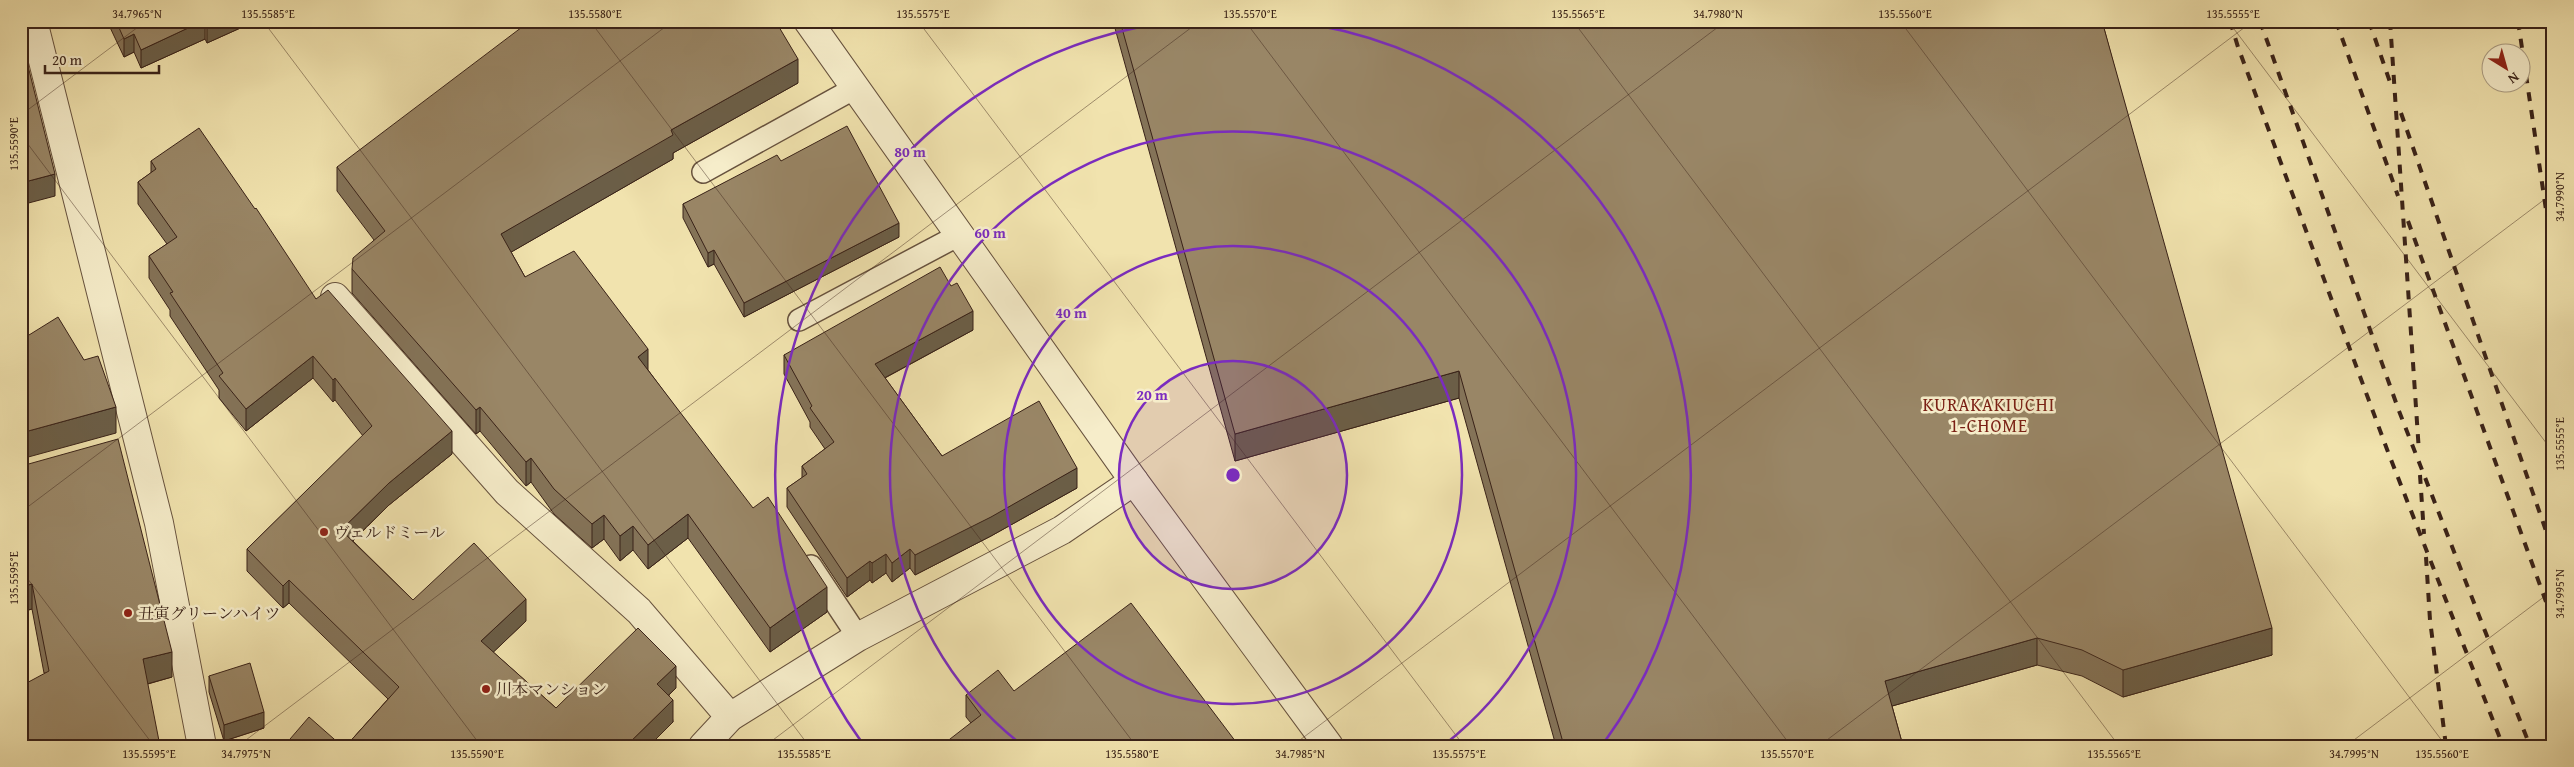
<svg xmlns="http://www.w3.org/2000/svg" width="2574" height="767" font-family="'Gentium Book Plus','Noto Serif JP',serif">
  <rect width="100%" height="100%" fill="#f1e3ae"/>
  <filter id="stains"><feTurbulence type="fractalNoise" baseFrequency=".004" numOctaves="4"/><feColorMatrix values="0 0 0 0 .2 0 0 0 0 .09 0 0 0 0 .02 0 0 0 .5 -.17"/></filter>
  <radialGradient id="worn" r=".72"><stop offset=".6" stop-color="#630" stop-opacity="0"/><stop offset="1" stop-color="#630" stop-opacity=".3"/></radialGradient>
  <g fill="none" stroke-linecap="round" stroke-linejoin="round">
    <defs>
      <g id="service">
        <path d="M 703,172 L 855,88"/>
        <path d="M 799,320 L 959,235"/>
        <path d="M 811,566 L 858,637"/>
      </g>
      <g id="minor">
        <path d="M 33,21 L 159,523 L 202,746"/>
        <path d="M 335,297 L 507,492 L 639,611 L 730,717"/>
        <path d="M 703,746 L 730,717 L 858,637 L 1062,530 L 1134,481"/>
      </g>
      <path id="tertiary" d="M 808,21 L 1134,481 L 1329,746"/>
    </defs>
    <!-- service casing -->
    <use href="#service" stroke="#67523e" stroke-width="24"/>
    <!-- minor casing -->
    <use href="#minor" stroke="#67523e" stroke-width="30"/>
    <!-- tertiary casing -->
    <use href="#tertiary" stroke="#67523e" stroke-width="30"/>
    <!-- service -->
    <use href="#service" stroke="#f6edca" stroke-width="21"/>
    <!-- minor -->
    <use href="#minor" stroke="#f6edca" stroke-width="28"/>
    <!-- tertiary -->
    <use href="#tertiary" stroke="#f6edca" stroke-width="28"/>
    <!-- rail -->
    <g stroke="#392218" stroke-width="4" stroke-dasharray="9 9" stroke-linecap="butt">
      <path d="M 2230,21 L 2238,47 L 2388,452 L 2503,746"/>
      <path d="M 2260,21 L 2399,411 L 2530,746"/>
      <path d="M 2336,21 L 2398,196"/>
      <path d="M 2369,21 L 2391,85"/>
      <path d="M 2390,21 L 2419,452"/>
      <path d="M 2518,21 L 2553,257"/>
      <path d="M 2401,113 L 2553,551"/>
      <path d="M 2408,221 L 2553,621"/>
      <path d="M 2420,475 L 2424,534"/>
      <path d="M 2426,557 L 2430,620 L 2446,746"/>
    </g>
  </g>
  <!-- wall -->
  <g fill="#847358" stroke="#392218">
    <path d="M 107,21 L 247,21 L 247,25 L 207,43 L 205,39 L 141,68 L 134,52 L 124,57 Z"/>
    <path d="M 1113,21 L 2102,21 L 2272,655 L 2123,697 L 2082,676 L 2037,665 L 1892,706 L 1903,746 L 1556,746 L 1459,398 L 1235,461 Z"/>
    <path d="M 798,83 L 673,153 L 673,159 L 511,252 L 525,277 L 648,370 L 827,612 L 770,652 L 688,538 L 648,569 L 633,550 L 620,561 L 604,539 L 592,548 L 554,514 L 531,482 L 526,486 L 480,431 L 476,434 L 352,293 L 352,269 L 374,240 L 337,191 L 337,167 Z"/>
    <path d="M 151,161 L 316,299 L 452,454 L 389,505 L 353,541 L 413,600 L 526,621 L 493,652 L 556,708 L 676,688 L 669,695 L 673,722 L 649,746 L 346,746 L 388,699 L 289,603 L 283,608 L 247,571 L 247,549 L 363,436 L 335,400 L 333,402 L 313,378 L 246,431 L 219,398 L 219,390 L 170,316 L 170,310 L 149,278 L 149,256 L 167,244 L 138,204 L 138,182 L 151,173 Z"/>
    <path d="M 781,161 L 899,237 L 744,317 L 714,264 L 708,267 L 683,218 L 683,204 Z"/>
    <path d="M 973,330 L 885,378 L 942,456 L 1077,488 L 991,536 L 915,575 L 910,568 L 892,582 L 886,573 L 872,583 L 870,580 L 847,597 L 787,507 L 787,488 L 802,478 L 802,466 L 825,449 L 810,427 L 810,422 L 784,374 L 784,355 Z"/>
    <path d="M 21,465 L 172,677 L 148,684 L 44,673 L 32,609 L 21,612 Z"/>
    <path d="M 209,676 L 264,728 L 224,741 L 209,692 Z"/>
    <path d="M 1014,691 L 971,723 L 966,717 L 966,695 Z"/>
  </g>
  <!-- shaded-wall -->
  <g fill="#6b5e47" stroke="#392218">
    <path d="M 203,21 L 205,21 L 205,39 L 141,68 L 141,50 Z"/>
    <path d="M 215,21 L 247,21 L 247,25 L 207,43 L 207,25 Z"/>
    <path d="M 134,34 L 134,52 L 124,57 L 124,39 Z"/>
    <path d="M 798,59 L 798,83 L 673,153 L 673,159 L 501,258 L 501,234 L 671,130 Z"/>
    <path d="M 55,174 L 55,196 L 21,205 L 21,183 Z"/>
    <path d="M 899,223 L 899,237 L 744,317 L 744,303 Z"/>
    <path d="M 714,250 L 714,264 L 708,267 L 708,253 Z"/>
    <path d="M 973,311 L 973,330 L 875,383 L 875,364 Z"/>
    <path d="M 648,349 L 648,373 L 638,357 Z"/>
    <path d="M 313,356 L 313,378 L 246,431 L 246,409 Z"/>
    <path d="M 1459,371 L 1459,398 L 1235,461 L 1235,434 Z"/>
    <path d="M 335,378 L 335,400 L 333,402 L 333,380 Z"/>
    <path d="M 116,407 L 116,433 L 21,459 L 21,433 Z"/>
    <path d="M 480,407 L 480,431 L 476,434 L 476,410 Z"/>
    <path d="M 452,431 L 452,454 L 389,505 L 341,552 L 341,530 L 389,483 Z"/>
    <path d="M 531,458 L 531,482 L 526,486 L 526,462 Z"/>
    <path d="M 1077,468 L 1077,488 L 991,536 L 915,575 L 915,555 Z"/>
    <path d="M 688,514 L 688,538 L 648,569 L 648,545 Z"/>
    <path d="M 604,515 L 604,539 L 592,548 L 592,524 Z"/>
    <path d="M 633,526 L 633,550 L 620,561 L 620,536 Z"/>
    <path d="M 910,549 L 910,568 L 892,582 L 892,563 Z"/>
    <path d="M 886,554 L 886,573 L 872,583 L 872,563 Z"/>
    <path d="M 870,561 L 870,580 L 847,597 L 847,578 Z"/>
    <path d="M 289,580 L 289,603 L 283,608 L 283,586 Z"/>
    <path d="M 32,584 L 32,609 L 21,612 L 21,587 Z"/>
    <path d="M 827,587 L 827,612 L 770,652 L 770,628 Z"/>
    <path d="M 526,599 L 526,621 L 481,664 L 481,641 Z"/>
    <path d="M 2272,628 L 2272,655 L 2123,697 L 2123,670 Z"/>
    <path d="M 2037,638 L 2037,665 L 1885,708 L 1885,681 Z"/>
    <path d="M 172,652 L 172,677 L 143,685 L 143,659 Z"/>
    <path d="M 676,666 L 676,688 L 657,706 L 657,684 Z"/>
    <path d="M 673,700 L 673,722 L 649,746 L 626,746 Z"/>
    <path d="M 264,712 L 264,728 L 224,741 L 224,725 Z"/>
  </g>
  <!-- building -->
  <g fill="#998666" stroke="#392218">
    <path d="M 116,21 L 203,21 L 141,50 L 134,34 L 124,39 Z"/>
    <path d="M 205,21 L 215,21 L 207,25 Z"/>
    <path d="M 530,21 L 768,21 L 771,25 L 776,22 L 798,59 L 671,130 L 673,135 L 501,234 L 525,277 L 574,251 L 648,349 L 638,357 L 753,508 L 768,497 L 827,587 L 770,628 L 688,514 L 648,545 L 633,526 L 620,536 L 604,515 L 592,524 L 554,489 L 531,458 L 526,462 L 480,407 L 476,410 L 352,269 L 353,258 L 385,231 L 337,167 Z"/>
    <path d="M 1120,21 L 2102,21 L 2272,628 L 2123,670 L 2082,650 L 2037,638 L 1885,681 L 1903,746 L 1564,746 L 1459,371 L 1235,434 Z"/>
    <path d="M 27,62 L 55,174 L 21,183 L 21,63 Z"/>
    <path d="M 847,126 L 899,223 L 744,303 L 714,250 L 708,253 L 683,204 L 777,155 L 781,161 Z"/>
    <path d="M 199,128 L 255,209 L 256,208 L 316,299 L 328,290 L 452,431 L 389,483 L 341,530 L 413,600 L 474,543 L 526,599 L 481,641 L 556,708 L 638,628 L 676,666 L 657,684 L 673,700 L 626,746 L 346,746 L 399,687 L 289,580 L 283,586 L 247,549 L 372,426 L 335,378 L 333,380 L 313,356 L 246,409 L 219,376 L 223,373 L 170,293 L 173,292 L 149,256 L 177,237 L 138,182 L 156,169 L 151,161 Z"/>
    <path d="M 940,267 L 951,286 L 957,283 L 973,311 L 875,364 L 942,456 L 1039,401 L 1077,468 L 991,517 L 915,555 L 910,549 L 892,563 L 886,554 L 872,563 L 870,561 L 847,578 L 787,488 L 807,474 L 802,466 L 834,442 L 810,408 L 812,406 L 784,355 Z"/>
    <path d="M 58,317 L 84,360 L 98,356 L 116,407 L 21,433 L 21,329 L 24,328 L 29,335 Z"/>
    <path d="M 118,439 L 172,652 L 143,659 L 160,746 L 21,746 L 21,686 L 49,671 L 32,584 L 21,587 L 21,564 L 27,572 L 21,552 L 21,465 L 25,465 Z"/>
    <path d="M 1131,603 L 1239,746 L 941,746 L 981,715 L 966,695 L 998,670 L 1014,691 Z"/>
    <path d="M 250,663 L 264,712 L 224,725 L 209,676 Z"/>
    <path d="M 309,717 L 342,746 L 284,746 Z"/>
  </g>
  <!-- ticks -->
  <path fill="none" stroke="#392218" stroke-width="1" stroke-opacity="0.45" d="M 263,21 L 809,746M 590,21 L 1136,746M 918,21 L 1464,746M 1245,21 L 1791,746M 1573,21 L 2119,746M 1900,21 L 2446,746M 2228,21 L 2553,452M 21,115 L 146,21M 21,135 L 481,746M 21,512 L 673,21M 21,570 L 154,746M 238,746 L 1200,21M 765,746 L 1726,21M 1292,746 L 2253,21M 1819,746 L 2553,193M 2346,746 L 2553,590"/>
  <!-- distance rings -->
  <circle cx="1233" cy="475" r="114" fill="#7b2cbf" fill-opacity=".12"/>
  <g fill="none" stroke="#7b2cbf" stroke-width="2.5">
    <circle cx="1233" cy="475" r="114"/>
    <circle cx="1233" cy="475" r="229"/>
    <path d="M1022 745A343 343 0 1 1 1444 745"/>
    <path d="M863 744A457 457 0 0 1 1177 21M1289 21A457 457 0 0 1 1603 744"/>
  </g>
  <!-- markers -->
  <g fill="#8f2418" stroke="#f6edca" stroke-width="2">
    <circle cx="324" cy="532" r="5"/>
    <circle cx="128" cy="613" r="5"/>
    <circle cx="486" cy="689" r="5"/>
  </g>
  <g text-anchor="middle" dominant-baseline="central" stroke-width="5" stroke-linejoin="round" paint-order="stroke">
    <!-- poi labels -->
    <g font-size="16" fill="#392218" stroke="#f6edca" text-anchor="start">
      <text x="334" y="532">ヴェルドミール</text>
      <text x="138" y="613">丑寅グリーンハイツ</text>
      <text x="496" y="689">川本マンション</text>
    </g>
    <!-- neighbourhood labels -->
    <g font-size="18" letter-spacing="1" fill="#7a1f14" stroke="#f6edca">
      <text x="1989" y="404">KURAKAKIUCHI<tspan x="1989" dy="21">1-CHOME</tspan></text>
    </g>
  </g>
  <circle cx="1233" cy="475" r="8" fill="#7b2cbf" stroke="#f6edca" stroke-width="2.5"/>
  <g font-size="15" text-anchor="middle" font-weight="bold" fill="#7b2cbf" stroke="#f6edca" stroke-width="5" stroke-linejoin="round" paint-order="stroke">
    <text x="910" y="157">80 m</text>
    <text x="990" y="238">60 m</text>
    <text x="1071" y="318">40 m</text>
    <text x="1152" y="400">20 m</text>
  </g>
  <!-- margin -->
  <rect width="2574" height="767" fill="none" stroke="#f1e3ae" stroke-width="55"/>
  <!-- north arrow -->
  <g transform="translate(2506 68) rotate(143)"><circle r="24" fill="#f6edca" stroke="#aa9c83"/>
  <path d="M0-4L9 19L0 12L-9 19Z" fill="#8f2418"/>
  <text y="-8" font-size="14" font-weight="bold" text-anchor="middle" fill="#392218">N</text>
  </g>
  <!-- scale -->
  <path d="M45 65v8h114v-8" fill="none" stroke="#392218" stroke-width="2.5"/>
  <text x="52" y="65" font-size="15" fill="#392218" stroke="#f6edca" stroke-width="4" paint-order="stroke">20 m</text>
  <rect x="28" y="28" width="2518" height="712" fill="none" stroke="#392218" stroke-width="2"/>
  <g font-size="12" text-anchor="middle" fill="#392218">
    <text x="137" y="18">34.7965°N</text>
    <text x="268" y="18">135.5585°E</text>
    <text x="595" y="18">135.5580°E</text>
    <text x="923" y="18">135.5575°E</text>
    <text x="1250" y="18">135.5570°E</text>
    <text x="1578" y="18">135.5565°E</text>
    <text x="1718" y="18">34.7980°N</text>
    <text x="1905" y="18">135.5560°E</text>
    <text x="2233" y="18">135.5555°E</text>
    <text transform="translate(14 144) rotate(-90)" y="4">135.5590°E</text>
    <text transform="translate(2560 197) rotate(-90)" y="4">34.7990°N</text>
    <text transform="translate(2560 444) rotate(-90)" y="4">135.5555°E</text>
    <text transform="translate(14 578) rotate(-90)" y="4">135.5595°E</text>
    <text transform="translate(2560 594) rotate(-90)" y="4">34.7995°N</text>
    <text x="149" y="758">135.5595°E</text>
    <text x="246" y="758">34.7975°N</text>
    <text x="477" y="758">135.5590°E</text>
    <text x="804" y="758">135.5585°E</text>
    <text x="1132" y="758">135.5580°E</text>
    <text x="1300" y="758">34.7985°N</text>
    <text x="1459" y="758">135.5575°E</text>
    <text x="1787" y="758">135.5570°E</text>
    <text x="2114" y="758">135.5565°E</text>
    <text x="2354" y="758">34.7995°N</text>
    <text x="2442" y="758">135.5560°E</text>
  </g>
  <rect width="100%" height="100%" filter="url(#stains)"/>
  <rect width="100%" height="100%" fill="url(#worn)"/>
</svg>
